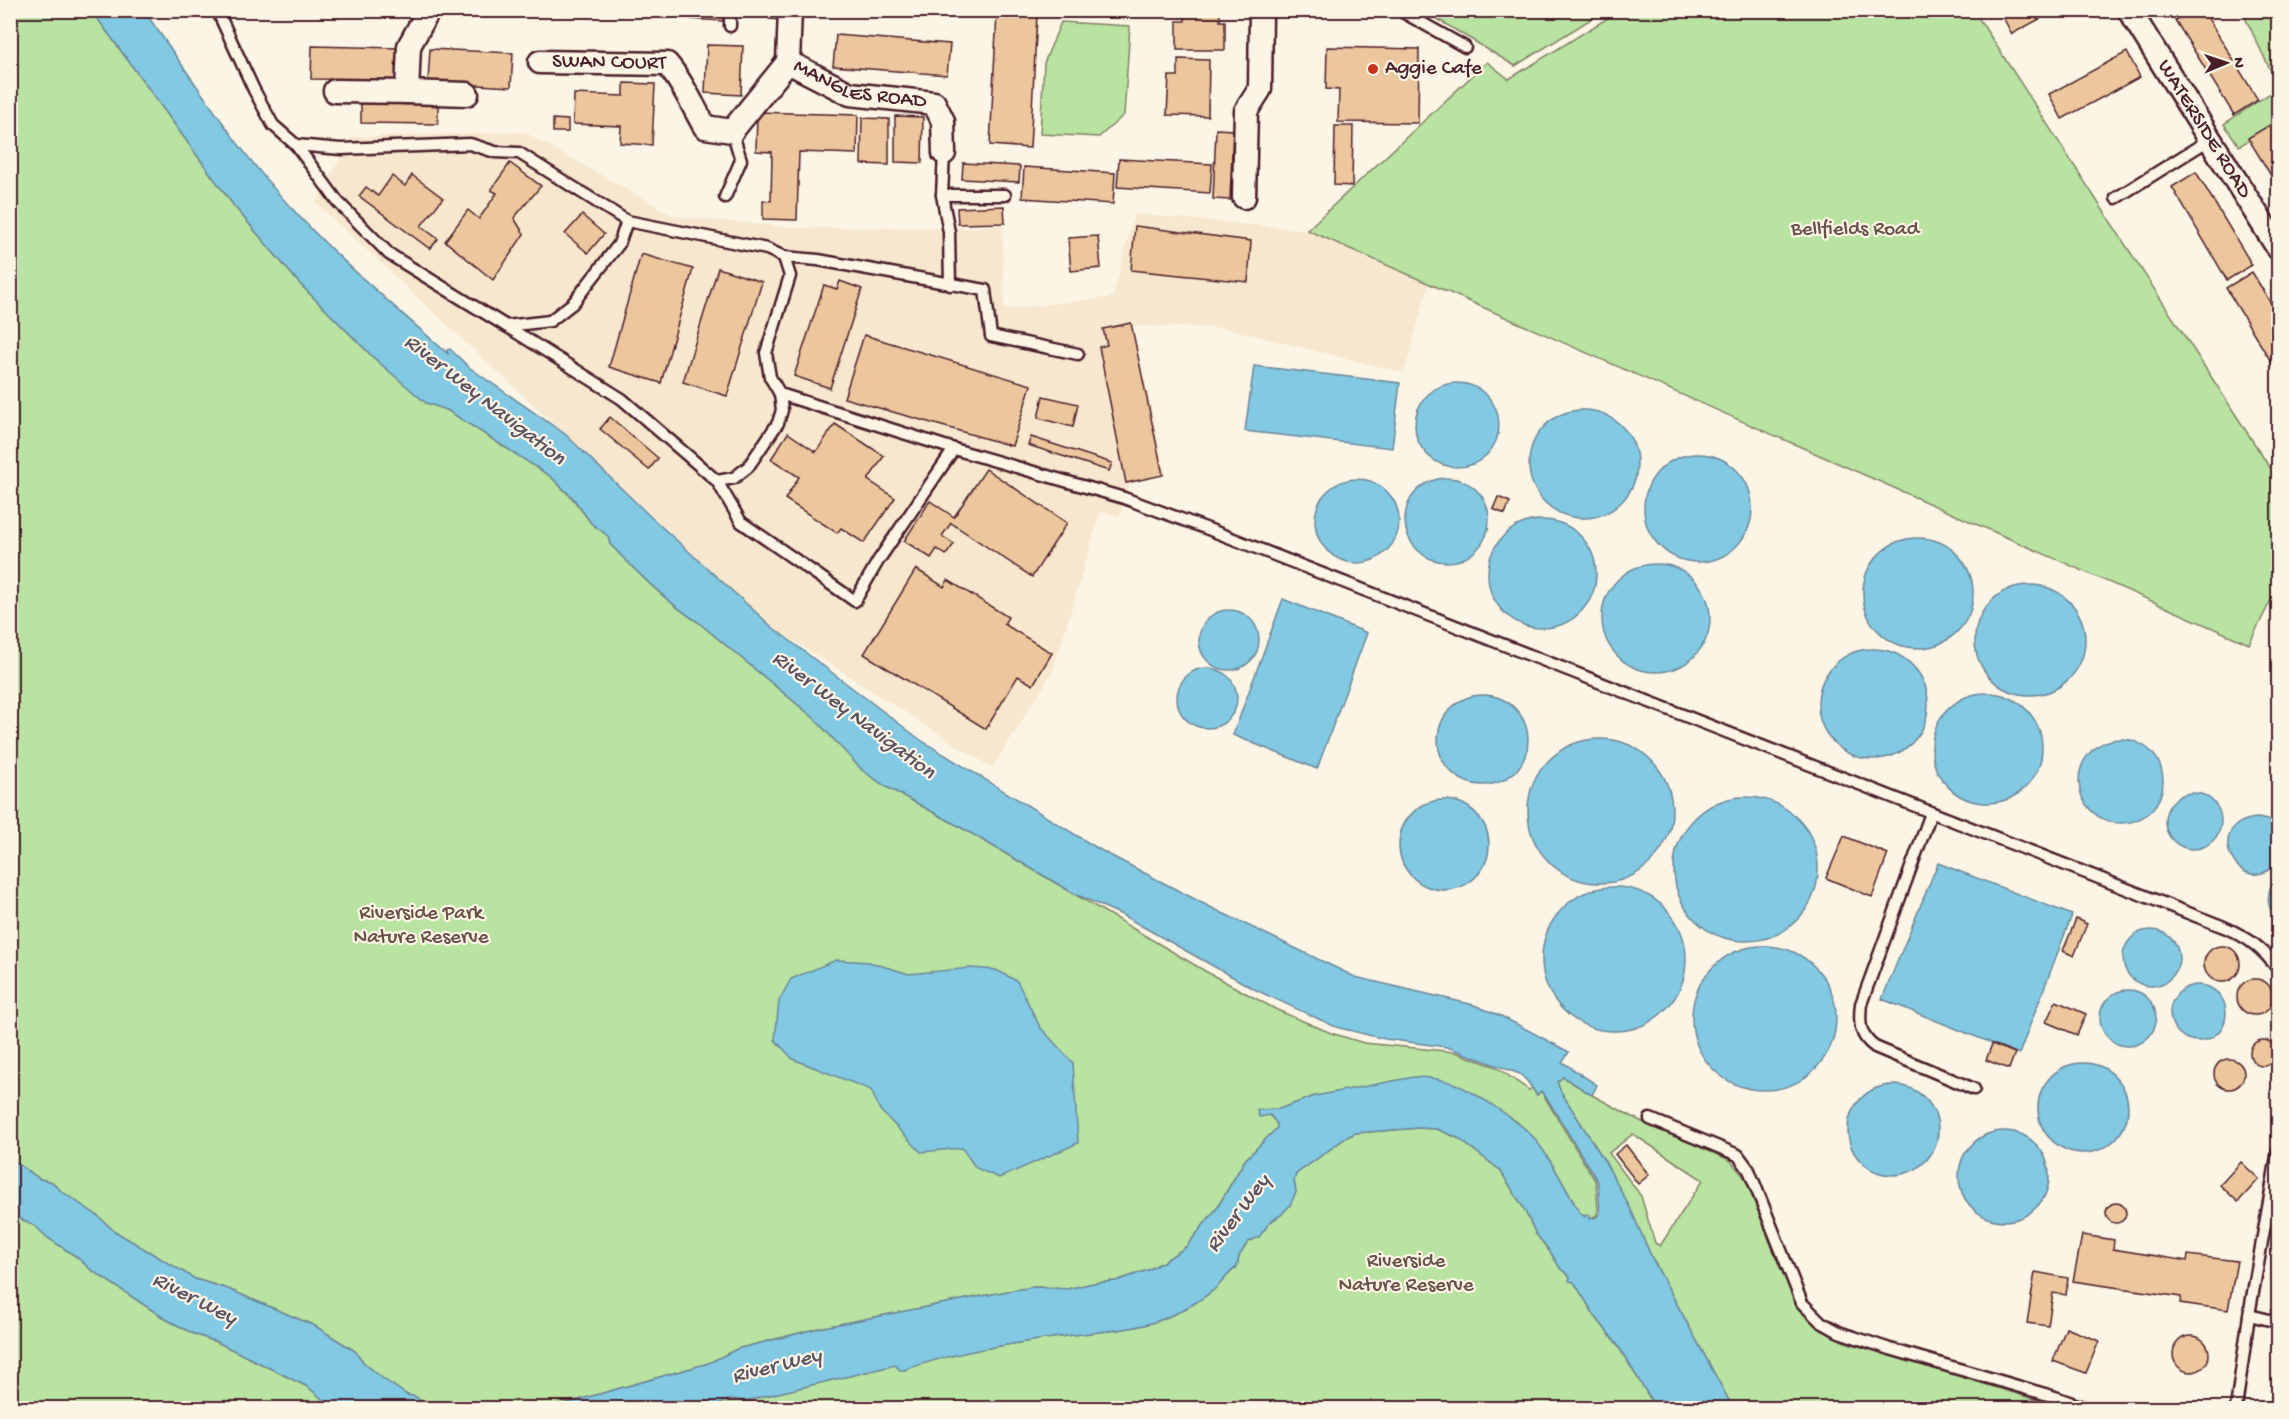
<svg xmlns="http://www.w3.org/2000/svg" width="2289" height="1419" font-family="'Gochi Hand',sans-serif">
  <rect width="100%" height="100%" fill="#fcf5e5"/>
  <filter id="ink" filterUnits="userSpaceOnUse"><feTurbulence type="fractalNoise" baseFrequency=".0167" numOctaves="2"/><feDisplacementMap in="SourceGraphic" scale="12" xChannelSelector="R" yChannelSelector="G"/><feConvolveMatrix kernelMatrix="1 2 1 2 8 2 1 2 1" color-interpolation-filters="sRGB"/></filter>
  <g filter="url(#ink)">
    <!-- built -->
    <path fill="#f7e7cf" d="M 524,132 L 674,216 L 797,228 L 964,228 L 1002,225 L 1004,309 L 1113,297 L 1134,214 L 1307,230 L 1429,283 L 1404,373 L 1225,328 L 1132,326 L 1166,474 L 1131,482 L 1124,498 L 1120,517 L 1101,511 L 1052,673 L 992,768 L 772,627 L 316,203 L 352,137 Z"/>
    <!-- green -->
    <g fill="#b8e3a1" stroke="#818166" stroke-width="1.5" fill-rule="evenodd">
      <path d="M 10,11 L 92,11 L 234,206 L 300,284 L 374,358 L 426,402 L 447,410 L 550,476 L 573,499 L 591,523 L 608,536 L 610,544 C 637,572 665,601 698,622 L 814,718 L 862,770 L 885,786 L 957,825 L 1205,971 L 1277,1010 L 1331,1033 L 1364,1043 L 1455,1052 L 1496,1067 L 1529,1090 L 1532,1088 L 1537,1095 L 1541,1091 L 1596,1182 L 1598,1210 L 1597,1215 L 1589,1219 L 1580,1213 L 1555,1169 L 1533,1137 L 1516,1121 L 1455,1084 L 1315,1096 L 1279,1109 L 1258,1110 C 1266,1114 1277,1117 1277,1128 L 1245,1160 L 1217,1208 L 1186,1247 L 1163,1262 L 1148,1270 L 1116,1281 L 1094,1283 L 1067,1289 L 1035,1287 L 1008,1291 L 819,1328 L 737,1349 L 709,1363 L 550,1408 L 428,1408 L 416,1397 L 407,1395 L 382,1378 L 364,1363 L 355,1351 L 315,1326 L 228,1289 L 195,1279 L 114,1231 L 98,1216 L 61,1191 L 52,1182 L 40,1179 L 11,1159 Z"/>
      <path d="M 1424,11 L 1604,11 L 1515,66 Z"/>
      <path d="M 1619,11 L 1974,11 L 2278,480 L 2278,576 L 2274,594 L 2249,644 L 1307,230 L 1487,62 L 1509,79 Z"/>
      <path d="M 2242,11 L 2278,11 L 2278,86 Z"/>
      <path d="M 1061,22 L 1130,26 L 1124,115 L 1099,137 L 1040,134 L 1044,63 Z"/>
      <path d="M 2278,88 L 2278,124 L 2239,146 L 2224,124 Z"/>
      <path d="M 1563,1077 L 1592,1095 L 1646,1124 L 1730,1160 L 1745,1178 L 1779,1265 L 1800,1311 L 1842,1341 L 2063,1408 L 1733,1408 L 1652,1258 L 1630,1208 L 1604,1160 L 1561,1092 L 1557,1082 ZM 1633,1134 L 1703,1180 L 1660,1246 L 1655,1243 L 1641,1196 L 1609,1153 Z"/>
      <path d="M 1419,1128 L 1437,1129 L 1458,1138 L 1500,1170 L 1523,1207 L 1536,1234 L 1551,1253 L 1560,1268 L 1574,1281 L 1595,1316 L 1617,1344 L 1656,1408 L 709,1408 L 732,1399 L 745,1401 L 895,1365 L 904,1370 C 959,1350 1016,1343 1073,1335 C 1103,1331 1135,1330 1163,1319 C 1181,1312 1204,1299 1218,1286 C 1224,1279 1229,1272 1237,1267 L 1239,1256 L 1248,1242 L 1259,1237 L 1270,1222 L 1281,1215 L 1296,1192 L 1294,1181 L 1296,1174 L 1347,1137 L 1355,1133 Z"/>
      <path d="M 11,1214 L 35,1226 L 48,1238 L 77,1257 L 90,1269 L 164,1318 L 194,1334 L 219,1343 L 308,1387 L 333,1408 L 13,1408 L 11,1405 Z"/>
    </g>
    <!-- water -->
    <g fill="#82cae3" stroke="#6c8699" stroke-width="1.5">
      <path d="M 92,11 L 144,11 C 189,73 234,145 285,201 C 335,257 393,305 448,354 L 447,350 L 450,349 L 470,368 L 565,434 L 652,518 L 772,627 L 922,741 L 1102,851 L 1210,907 L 1355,977 L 1474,1005 L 1501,1016 L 1569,1052 L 1562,1062 L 1597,1085 L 1592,1095 L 1563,1077 L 1557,1082 L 1561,1092 L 1604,1160 L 1630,1208 L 1652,1258 L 1733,1408 L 1656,1408 L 1617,1344 L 1595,1316 L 1574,1282 L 1569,1281 L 1570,1277 L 1560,1268 L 1551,1253 L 1536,1234 L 1523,1207 L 1500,1170 L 1458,1138 L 1437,1129 L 1419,1128 L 1355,1133 L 1347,1137 L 1296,1174 L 1294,1181 L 1296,1192 L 1290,1205 L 1281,1215 L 1270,1222 L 1259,1237 L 1248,1242 L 1239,1256 L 1237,1267 C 1229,1272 1225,1279 1218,1286 C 1204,1299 1181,1312 1163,1319 C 1135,1330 1103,1331 1073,1335 C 1016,1343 959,1350 904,1370 L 900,1370 L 895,1365 L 745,1401 L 732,1399 L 709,1408 L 550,1408 L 709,1363 L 737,1349 L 819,1328 L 1008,1291 L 1035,1287 L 1067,1289 L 1094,1283 L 1116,1281 L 1148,1270 L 1163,1262 L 1186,1247 L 1217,1208 L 1245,1160 L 1277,1128 L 1277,1124 L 1270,1115 L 1259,1117 L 1257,1110 L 1279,1109 L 1315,1096 L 1414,1077 C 1428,1077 1442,1079 1455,1084 C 1476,1093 1519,1121 1534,1138 C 1553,1160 1564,1188 1580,1213 L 1585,1217 L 1586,1214 L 1590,1215 L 1589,1219 L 1597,1217 L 1600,1213 L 1598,1182 L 1548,1100 L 1541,1091 L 1537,1095 L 1527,1081 L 1520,1074 L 1447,1047 L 1385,1039 L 1336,1027 L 1256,990 L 1122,915 L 1075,894 L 957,825 L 885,786 L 862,770 L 814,718 L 698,622 C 665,601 637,572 610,544 L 608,536 L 591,523 L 573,498 L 550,476 L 447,410 L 426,403 L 374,358 L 300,284 L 234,206 Z"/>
      <path d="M 1254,366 L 1400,383 L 1392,448 L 1245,431 Z"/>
      <circle cx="1457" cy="425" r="42"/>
      <circle cx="1583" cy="464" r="54"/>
      <circle cx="1698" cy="508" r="54"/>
      <circle cx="1447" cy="520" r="42"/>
      <circle cx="1357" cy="521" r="42"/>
      <circle cx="1542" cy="574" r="54"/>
      <circle cx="1918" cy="593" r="55"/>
      <circle cx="1656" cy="618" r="54"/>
      <circle cx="2030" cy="640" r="55"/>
      <path d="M 1283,599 L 1367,633 L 1317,769 L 1233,735 Z"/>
      <circle cx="1229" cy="640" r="30"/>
      <circle cx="1873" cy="704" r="55"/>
      <circle cx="1207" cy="698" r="30"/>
      <circle cx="1987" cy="748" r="55"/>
      <circle cx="1483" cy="740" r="45"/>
      <circle cx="2121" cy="781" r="42"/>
      <circle cx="1600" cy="811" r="72"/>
      <circle cx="2193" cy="821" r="28"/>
      <circle cx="1746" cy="869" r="72"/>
      <circle cx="1444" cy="845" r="45"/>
      <path d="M 2258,818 L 2267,820 L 2278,830 L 2278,861 C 2242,906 2197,822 2258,818 Z"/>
      <path d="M 1938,863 L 2072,915 L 2019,1054 L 1882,999 Z"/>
      <path d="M 2278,877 L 2278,920 C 2265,908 2265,889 2278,877 Z"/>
      <circle cx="1614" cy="959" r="72"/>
      <circle cx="2151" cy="958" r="28"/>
      <circle cx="1764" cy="1018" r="72"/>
      <path d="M 836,960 L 869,962 L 909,974 L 971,968 L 996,970 L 1017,981 L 1040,1027 L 1073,1063 L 1078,1143 L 999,1178 L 976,1168 L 962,1148 L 921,1152 L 880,1110 L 871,1090 L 793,1059 L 775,1040 L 779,1001 L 791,979 Z"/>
      <circle cx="2198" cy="1013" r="28"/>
      <circle cx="2128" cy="1018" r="28"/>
      <circle cx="2083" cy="1108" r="45"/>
      <circle cx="1893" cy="1130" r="45"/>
      <circle cx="2004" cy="1176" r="45"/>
      <path d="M 11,1159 L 40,1179 L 52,1182 L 61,1191 L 98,1216 L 114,1231 L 195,1279 L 228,1289 L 315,1326 L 355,1351 L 364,1363 L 382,1378 L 407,1395 L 416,1397 L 428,1408 L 333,1408 L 308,1387 L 219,1343 L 194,1334 L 164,1318 L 90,1269 L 77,1257 L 48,1238 L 35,1226 L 11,1214 Z"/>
    </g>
    <!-- building -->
    <g fill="#ecc69c" stroke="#4a1f2b" stroke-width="1.5">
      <path d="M 691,10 L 724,10 L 723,21 L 690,19 Z"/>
      <path d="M 769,10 L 781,10 L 781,20 L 769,19 Z"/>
      <path d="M 1185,10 L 1220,10 L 1220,21 L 1225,21 L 1225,50 L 1177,50 L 1177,21 L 1185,21 Z"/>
      <path d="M 1999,10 L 2056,10 L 2012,34 Z"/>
      <path d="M 2191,10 L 2203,10 L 2258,100 L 2234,115 L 2175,20 Z"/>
      <path d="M 997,13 L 1037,15 L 1030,148 L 990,145 Z"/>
      <path d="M 836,35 L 950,44 L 947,75 L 833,66 Z"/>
      <path d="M 707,45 L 743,46 L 741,95 L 705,93 Z"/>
      <path d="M 312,46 L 398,48 L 397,80 L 311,79 Z"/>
      <path d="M 1327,47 L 1419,49 L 1418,123 L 1338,122 L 1339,90 L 1326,89 Z"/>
      <path d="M 430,49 L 513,53 L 511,87 L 428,82 Z"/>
      <path d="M 2127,52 L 2140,77 L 2062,119 L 2049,94 Z"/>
      <path d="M 1178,59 L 1209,60 L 1208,116 L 1167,115 L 1169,76 L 1178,76 Z"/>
      <path d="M 624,83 L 655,84 L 652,145 L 620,143 L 621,126 L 573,124 L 574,94 L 624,96 Z"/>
      <path d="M 361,103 L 438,104 L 438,124 L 361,123 Z"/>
      <path d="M 757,112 L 858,115 L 857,154 L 799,152 L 797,220 L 763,219 L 763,200 L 771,201 L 772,152 L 756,151 Z"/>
      <path d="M 895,116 L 923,117 L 922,163 L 895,162 Z"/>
      <path d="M 862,118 L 889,119 L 889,165 L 861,164 Z"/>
      <path d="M 553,119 L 568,120 L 568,132 L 553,132 Z"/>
      <path d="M 2273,123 L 2278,133 L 2278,187 L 2248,138 Z"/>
      <path d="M 1335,126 L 1353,126 L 1352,186 L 1334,185 Z"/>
      <path d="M 1216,129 L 1233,130 L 1230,200 L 1213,199 Z"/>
      <path d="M 1119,159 L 1212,164 L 1210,193 L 1117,187 Z"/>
      <path d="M 510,163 L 541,186 L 514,218 L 524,234 L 493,280 L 445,241 L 468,210 L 479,219 L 497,193 L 491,190 Z"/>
      <path d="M 963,163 L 1020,166 L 1019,182 L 962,179 Z"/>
      <path d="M 1024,167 L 1115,173 L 1113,204 L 1022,198 Z"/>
      <path d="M 2196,172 L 2252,265 L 2227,280 L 2172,187 Z"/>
      <path d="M 412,175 L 443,198 L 421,226 L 438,239 L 430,249 L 359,196 L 366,187 L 378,196 L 392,176 L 405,186 Z"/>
      <path d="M 1004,206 L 1005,223 L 958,224 L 957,208 Z"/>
      <path d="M 582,215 L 604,234 L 588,253 L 565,234 Z"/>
      <path d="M 1135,226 L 1251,241 L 1248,282 L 1131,270 Z"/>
      <path d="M 1098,236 L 1101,268 L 1071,271 L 1068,238 Z"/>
      <path d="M 641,254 L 693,269 L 661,383 L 609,367 Z"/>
      <path d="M 718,268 L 762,282 L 727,396 L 683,382 Z"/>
      <path d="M 2252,272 L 2278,315 L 2278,373 L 2226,288 Z"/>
      <path d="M 840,281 L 862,289 L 830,388 L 794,376 L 824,285 L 837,289 Z"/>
      <path d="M 1131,323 L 1163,475 L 1126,483 L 1099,347 L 1107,345 L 1103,329 Z"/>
      <path d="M 864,335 L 1031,385 L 1012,446 L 844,398 Z"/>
      <path d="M 1043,396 L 1078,404 L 1073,427 L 1038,418 Z"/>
      <path d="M 610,417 L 658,458 L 649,470 L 600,429 Z"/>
      <path d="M 835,424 L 884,456 L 868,480 L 895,498 L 864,543 L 841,528 L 837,533 L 785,499 L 799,477 L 771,459 L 788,433 L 816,452 Z"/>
      <path d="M 1031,437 L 1112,463 L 1109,471 L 1028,445 Z"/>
      <path d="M 986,469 L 1067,523 L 1032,577 L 951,523 L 942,536 L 954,544 L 946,555 L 937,549 L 931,558 L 904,541 L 930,501 L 954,517 Z"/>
      <path d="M 1498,497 L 1510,502 L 1505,514 L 1493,509 Z"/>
      <path d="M 916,569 L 944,587 L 948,580 L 1008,617 L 1004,624 L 1052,653 L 1033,685 L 1018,676 L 986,729 L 864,654 Z"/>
      <path d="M 1844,836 L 1888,854 L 1872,897 L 1826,878 Z"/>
      <path d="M 2076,919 L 2087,924 L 2074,956 L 2063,951 Z"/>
      <circle cx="2222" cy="964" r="18"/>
      <circle cx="2255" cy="997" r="18"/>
      <path d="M 2056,1001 L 2086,1014 L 2077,1035 L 2046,1022 Z"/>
      <circle cx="2263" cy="1053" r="13"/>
      <path d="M 1992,1044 L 2015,1053 L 2009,1069 L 1986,1060 Z"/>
      <circle cx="2229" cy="1074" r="15"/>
      <path d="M 1626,1145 L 1649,1175 L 1638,1184 L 1615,1154 Z"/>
      <path d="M 2241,1162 L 2259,1179 L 2238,1202 L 2220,1185 Z"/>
      <circle cx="2116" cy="1213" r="10"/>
      <path d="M 2082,1235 L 2114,1240 L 2113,1249 L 2187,1261 L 2188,1255 L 2237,1261 L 2228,1310 L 2180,1303 L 2181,1297 L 2073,1281 Z"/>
      <path d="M 2035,1272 L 2068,1278 L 2066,1295 L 2053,1293 L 2048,1326 L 2027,1323 Z"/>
      <path d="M 2066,1328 L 2099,1341 L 2086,1373 L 2053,1361 Z"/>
      <circle cx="2191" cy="1354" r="18"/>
    </g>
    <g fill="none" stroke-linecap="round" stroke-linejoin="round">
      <defs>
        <g id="lane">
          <path d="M 217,10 L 254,90 L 273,125 L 296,145 L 341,149 L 470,144 L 495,152 L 519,153 L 627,221 L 767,249 L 784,257 L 818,260 L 985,290 L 991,336 L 1078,354"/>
          <path d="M 1399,10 L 1465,47"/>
          <path d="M 730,26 L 730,10"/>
          <path d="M 296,145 L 338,202 L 389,254 L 506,326 L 550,321 L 573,303 L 619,244 L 627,221"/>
          <path d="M 944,153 L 942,195 L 1005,195"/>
          <path d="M 942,195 L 949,232 L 950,285"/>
          <path d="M 725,197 L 741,160 L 732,131"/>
          <path d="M 2116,198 L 2209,140"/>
          <path d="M 506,326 L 622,399 L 717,481 L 741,522 L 855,601 L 878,561 L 954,449"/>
          <path d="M 780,394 L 954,449 L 1124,498 L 1208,529 L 2224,927 C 2249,938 2262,948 2278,969"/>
          <path d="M 717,481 L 734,478 L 748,467 L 778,423 L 782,410 L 780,394 L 770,377 L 766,353 L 790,276 L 784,257"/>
          <path d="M 1931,813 L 1861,1004 C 1859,1022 1859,1036 1875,1047 L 1974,1089"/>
          <path d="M 1650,1119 L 1738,1155 L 1749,1170 L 1802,1303 L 1821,1322 L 1839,1332 L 1890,1349 L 2055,1397 L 2086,1408"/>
          <path d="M 2249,1315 L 2278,1322"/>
          <path d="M 2236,1408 L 2249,1315 L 2278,1151"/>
        </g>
        <g id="street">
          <path d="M 429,10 L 409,46 L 407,92 L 467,94"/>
          <path id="s1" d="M 790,10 L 788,62 L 850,94 L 934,103 L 943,121 L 944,153"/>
          <path id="s2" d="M 2129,10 L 2278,248"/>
          <path id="s3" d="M 540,62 L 667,64 C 684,84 692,105 705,127 L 732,131 L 788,62"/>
          <path d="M 335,91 L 407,92"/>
          <path d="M 1244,197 L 1246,111 L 1260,89 L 1261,10"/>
        </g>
      </defs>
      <!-- lane casing -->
      <use href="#lane" stroke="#4a1f2b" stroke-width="15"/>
      <!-- street casing -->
      <use href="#street" stroke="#4a1f2b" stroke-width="27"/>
      <!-- lane -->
      <use href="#lane" stroke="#fcf5e5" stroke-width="10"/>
      <!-- street -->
      <use href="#street" stroke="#fcf5e5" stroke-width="22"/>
    </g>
  </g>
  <!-- markers -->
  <circle fill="#c8321e" stroke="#fcf5e5" stroke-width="2" cx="1373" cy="69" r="6"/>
  <g text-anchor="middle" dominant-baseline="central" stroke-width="4.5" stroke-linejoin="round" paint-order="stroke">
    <!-- street labels -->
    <g font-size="21" fill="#4a1f2b" stroke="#fcf5e5">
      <text stroke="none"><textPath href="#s3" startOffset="69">SWAN COURT</textPath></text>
      <text stroke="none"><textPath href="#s1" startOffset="129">MANGLES ROAD</textPath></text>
      <text stroke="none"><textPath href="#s2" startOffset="141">WATERSIDE ROAD</textPath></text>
    </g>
    <!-- poi labels -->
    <g font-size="21" fill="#4a1f2b" stroke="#fcf5e5" text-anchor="start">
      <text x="1385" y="69">Aggie Cafe</text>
    </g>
    <!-- park labels -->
    <g font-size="21" fill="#665048" stroke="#fcf5e5">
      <text x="1855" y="230">Bellfields Road</text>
      <text x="421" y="914">Riverside Park<tspan x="421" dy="24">Nature Reserve</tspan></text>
      <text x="1406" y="1262">Riverside<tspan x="1406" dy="24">Nature Reserve</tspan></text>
    </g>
    <!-- water labels -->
    <g font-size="22" font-style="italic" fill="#5b5262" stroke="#fcf5e5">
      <text transform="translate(484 401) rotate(38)">River Wey Navigation</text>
      <text transform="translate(853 716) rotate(37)">River Wey Navigation</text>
      <text transform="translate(1239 1214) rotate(-53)">River Wey</text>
      <text transform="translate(194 1300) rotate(27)">River Wey</text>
      <text transform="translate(777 1367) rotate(-14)">River Wey</text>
    </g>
  </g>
  <!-- margin -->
  <rect width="2289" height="1419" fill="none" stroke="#fcf5e5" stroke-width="36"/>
  <rect x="18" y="18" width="2253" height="1383" fill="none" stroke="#4a1f2b" stroke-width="2" filter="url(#ink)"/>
  <!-- north arrow -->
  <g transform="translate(2226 63) rotate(88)" stroke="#fcf5e5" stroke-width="4.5" paint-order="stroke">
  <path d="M0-4.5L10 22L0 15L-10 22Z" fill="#4a1f2b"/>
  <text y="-9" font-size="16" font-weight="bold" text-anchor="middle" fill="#4a1f2b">N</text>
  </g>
</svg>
